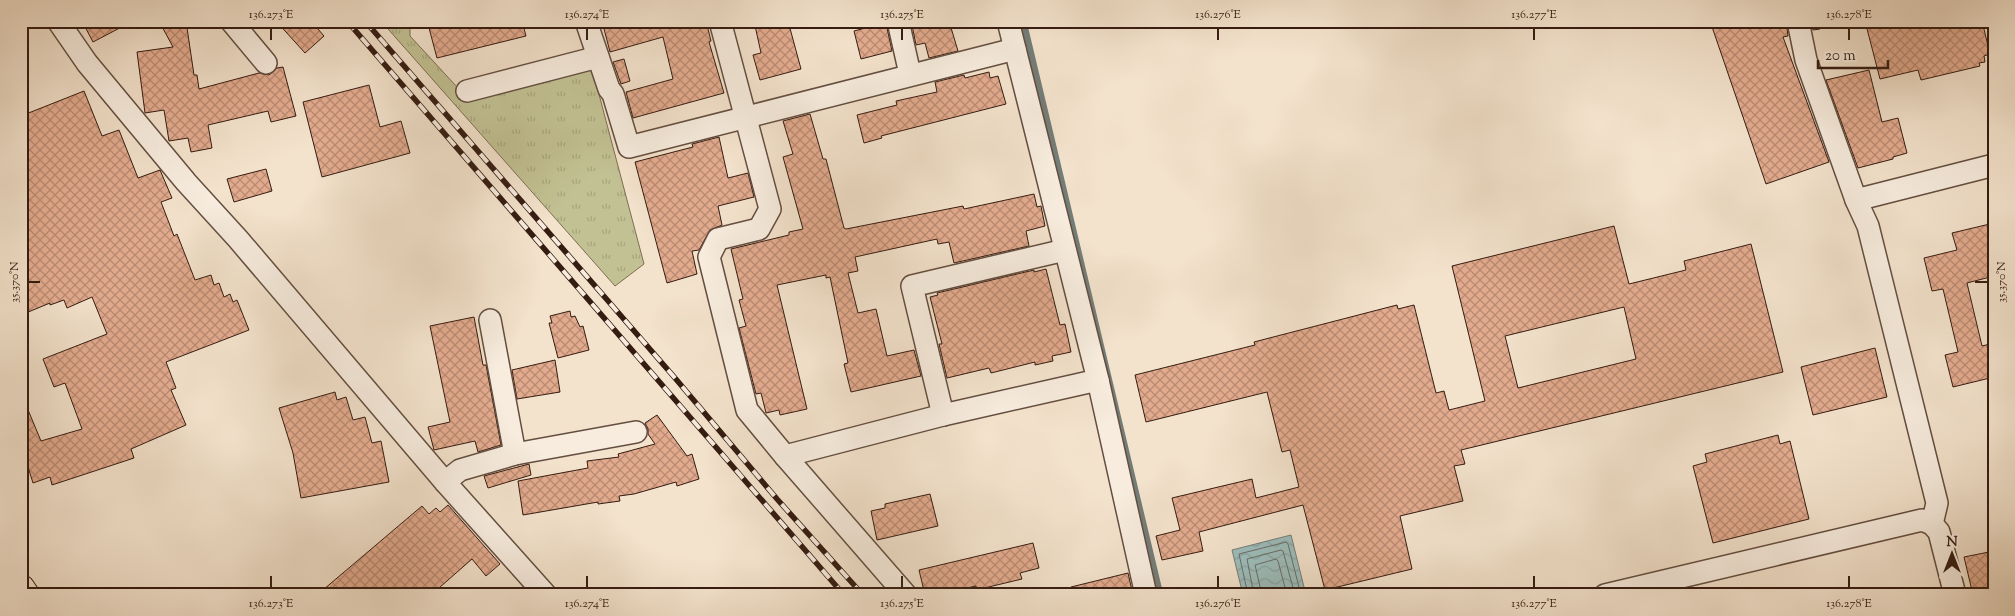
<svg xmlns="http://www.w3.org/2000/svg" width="2015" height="616" font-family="'Sorts Mill Goudy',serif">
  <defs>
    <pattern id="grass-tufts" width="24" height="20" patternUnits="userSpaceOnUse" patternTransform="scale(1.25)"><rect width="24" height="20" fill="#c2c193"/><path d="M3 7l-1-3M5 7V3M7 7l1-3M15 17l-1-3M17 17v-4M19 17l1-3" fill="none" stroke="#a7a57e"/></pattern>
    <pattern id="water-waves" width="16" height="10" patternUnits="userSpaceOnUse" patternTransform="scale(1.25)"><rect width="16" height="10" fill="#9cbdbc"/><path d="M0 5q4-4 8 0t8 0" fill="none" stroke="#87a2a1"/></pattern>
    <pattern id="building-cross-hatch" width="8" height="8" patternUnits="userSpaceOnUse" patternTransform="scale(1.25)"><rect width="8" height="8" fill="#e3ab8e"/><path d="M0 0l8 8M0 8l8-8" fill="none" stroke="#b98a73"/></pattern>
  </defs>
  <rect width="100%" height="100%" fill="#f3e2cc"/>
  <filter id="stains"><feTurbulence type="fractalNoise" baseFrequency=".004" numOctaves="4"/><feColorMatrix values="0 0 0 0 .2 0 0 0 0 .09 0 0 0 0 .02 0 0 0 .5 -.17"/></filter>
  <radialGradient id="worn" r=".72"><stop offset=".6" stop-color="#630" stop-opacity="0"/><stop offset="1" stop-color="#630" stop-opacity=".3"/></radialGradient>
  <!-- grass -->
  <path fill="url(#grass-tufts)" stroke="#7c6e52" d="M 381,21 L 410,21 L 410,36 L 469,100 L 592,68 L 644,264 L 615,286 Z"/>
  <!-- water -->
  <path fill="url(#water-waves)" stroke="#737d78" d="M 1291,535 L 1306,595 L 1243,595 L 1232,550 Z"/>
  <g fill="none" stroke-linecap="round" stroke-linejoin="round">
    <!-- shore -->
    <g stroke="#686c66" stroke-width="1">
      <path d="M 1248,595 L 1239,554 L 1286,542 L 1288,544 L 1301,595"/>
      <path d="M 1254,595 L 1247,559 L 1281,550 L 1283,551 L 1295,595"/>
      <path d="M 1262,595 L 1255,565 L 1276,559 L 1278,561 L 1287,595"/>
    </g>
    <!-- stream -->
    <path stroke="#737d78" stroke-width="7" d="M 1023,21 L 1160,595"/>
  </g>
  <!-- building -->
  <g fill="url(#building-cross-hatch)" stroke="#351c11" fill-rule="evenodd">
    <path d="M 82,21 L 133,21 L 93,42 Z"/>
    <path d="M 159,21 L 186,21 L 194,75 L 197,75 L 199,89 L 259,73 L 269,75 L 277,68 L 283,67 L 296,116 L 271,122 L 268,111 L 208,125 L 212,148 L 191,152 L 188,138 L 169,141 L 164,110 L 145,113 L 137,52 L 173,47 Z"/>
    <path d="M 276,21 L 311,21 L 324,36 L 305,53 Z"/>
    <path d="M 455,21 L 522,21 L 526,36 L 437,58 L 429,28 Z"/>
    <path d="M 602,21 L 706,21 L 711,41 L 709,42 L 724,93 L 633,118 L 626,92 L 673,79 L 663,37 L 610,52 Z"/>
    <path d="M 754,21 L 788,21 L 801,69 L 760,80 L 753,55 L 761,53 Z"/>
    <path d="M 927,21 L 949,21 L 958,51 L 929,58 L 925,43 L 916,45 L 912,25 Z"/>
    <path d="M 1710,21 L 1786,21 L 1788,36 L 1783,37 L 1829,162 L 1766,184 Z"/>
    <path d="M 1811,21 L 1819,21 L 1820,29 L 1813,30 Z"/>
    <path d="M 1865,21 L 1982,21 L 1990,54 L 1984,56 L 1985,62 L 1979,63 L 1980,66 L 1921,80 L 1918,70 L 1880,79 Z"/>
    <path d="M 884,23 L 885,28 L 887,28 L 892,51 L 861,59 L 854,31 Z"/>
    <path d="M 624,59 L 630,81 L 621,84 L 613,62 Z"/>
    <path d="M 1869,70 L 1882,122 L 1898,118 L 1907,153 L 1893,157 L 1893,159 L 1858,168 L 1826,80 Z"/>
    <path d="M 989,72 L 990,78 L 998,76 L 1006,104 L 881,136 L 882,138 L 864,143 L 857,115 L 897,105 L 896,101 L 937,92 L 935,82 L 964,75 L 965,78 Z"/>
    <path d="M 369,85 L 380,127 L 401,121 L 410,153 L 322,177 L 303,102 Z"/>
    <path d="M 84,91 L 102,136 L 119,130 L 138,178 L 160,170 L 172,198 L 161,202 L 174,236 L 177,234 L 195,280 L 211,275 L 214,285 L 219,283 L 224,297 L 230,294 L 233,302 L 237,300 L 249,330 L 166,362 L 176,388 L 171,390 L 186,425 L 131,449 L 134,458 L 52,485 L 50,477 L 33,483 L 21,445 L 21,393 L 41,441 L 82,429 L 65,383 L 54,387 L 43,359 L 107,334 L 92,297 L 67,308 L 64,300 L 50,305 L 50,303 L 21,315 L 21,116 Z"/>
    <path d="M 810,114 L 823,159 L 826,159 L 844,228 L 846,229 L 963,206 L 964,209 L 1034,194 L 1037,207 L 1041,206 L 1045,226 L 1026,231 L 1029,246 L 954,263 L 949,242 L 938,244 L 937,239 L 855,257 L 858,271 L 848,273 L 858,313 L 876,309 L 887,356 L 914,350 L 921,376 L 851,392 L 844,364 L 848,363 L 830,277 L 826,278 L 826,275 L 777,285 L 807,409 L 780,415 L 779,410 L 766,413 L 761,393 L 756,394 L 739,328 L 746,326 L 739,300 L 743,299 L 731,249 L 789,235 L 789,232 L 803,229 L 783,157 L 793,154 L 783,121 Z"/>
    <path d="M 719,137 L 728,178 L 748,173 L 754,197 L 718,206 L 722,225 L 710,230 L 699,250 L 692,251 L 697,274 L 667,283 L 635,162 L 693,147 L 692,144 Z"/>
    <path d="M 266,169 L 272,191 L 234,202 L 227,179 Z"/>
    <path d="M 1994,223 L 1994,276 L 1967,283 L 1982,346 L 1994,343 L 1994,377 L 1953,387 L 1945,355 L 1958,352 L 1943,289 L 1932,291 L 1924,258 L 1957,250 L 1952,233 Z"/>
    <path d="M 1614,226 L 1629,284 L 1686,270 L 1684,261 L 1751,244 L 1783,372 L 1461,450 L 1465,464 L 1454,466 L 1463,501 L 1400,516 L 1412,569 L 1325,590 L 1303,505 L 1199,532 L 1203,551 L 1162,560 L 1156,536 L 1180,530 L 1172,498 L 1252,479 L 1256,498 L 1299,487 L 1290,450 L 1282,452 L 1267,392 L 1146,422 L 1135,375 L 1255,345 L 1254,342 L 1397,305 L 1398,309 L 1414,305 L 1436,393 L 1444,391 L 1449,410 L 1485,401 L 1452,266 ZM 1624,307 L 1636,359 L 1518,388 L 1505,336 Z"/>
    <path d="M 1046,269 L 1060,325 L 1065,324 L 1071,352 L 1052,356 L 1053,361 L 1035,365 L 1035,362 L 991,373 L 989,368 L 947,378 L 939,344 L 942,344 L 930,297 L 938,295 L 937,293 L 1034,270 L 1034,272 Z"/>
    <path d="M 570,311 L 571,317 L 575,316 L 580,327 L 583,326 L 589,350 L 558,358 L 549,323 L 552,323 L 550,316 Z"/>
    <path d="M 474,317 L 483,365 L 486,365 L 501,445 L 478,452 L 475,441 L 434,450 L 428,427 L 450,422 L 430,326 Z"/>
    <path d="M 1875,348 L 1887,397 L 1813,415 L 1801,367 Z"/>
    <path d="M 555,360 L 560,392 L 517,399 L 512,370 Z"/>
    <path d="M 335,392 L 337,400 L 346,397 L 353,420 L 365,417 L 372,443 L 381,441 L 389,482 L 301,498 L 293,453 L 279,408 Z"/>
    <path d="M 657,415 L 687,456 L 692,454 L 699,479 L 677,486 L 676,482 L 634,494 L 619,496 L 620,501 L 598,504 L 598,502 L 523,515 L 518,481 L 588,468 L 587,461 L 619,457 L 618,454 L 655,444 L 648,434 L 648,429 L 645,423 Z"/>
    <path d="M 1778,435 L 1780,444 L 1790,441 L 1809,519 L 1713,543 L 1693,466 L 1707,462 L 1705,454 Z"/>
    <path d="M 529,464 L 531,475 L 488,488 L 484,476 Z"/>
    <path d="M 930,494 L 938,526 L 877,540 L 871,511 L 885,508 L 885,504 Z"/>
    <path d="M 448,505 L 500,564 L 486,576 L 472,559 L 431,595 L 317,595 L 422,506 L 429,514 L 436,508 L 440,512 Z"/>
    <path d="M 1033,543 L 1039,568 L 1020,573 L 1022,579 L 976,590 L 976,586 L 935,595 L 925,595 L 919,570 Z"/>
    <path d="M 1994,551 L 1994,595 L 1973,595 L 1964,557 Z"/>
    <path d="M 1128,573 L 1133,595 L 1072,595 L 1071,587 Z"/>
  </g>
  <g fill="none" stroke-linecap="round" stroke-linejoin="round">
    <defs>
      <g id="minor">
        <path d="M 58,21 L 87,63 L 186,182 L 238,239 L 445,482 L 546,595"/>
        <path d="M 231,21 L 266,63"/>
        <path d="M 586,21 L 609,89 L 613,94 L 629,147 L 1015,49"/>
        <path d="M 720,21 L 770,209 L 759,229 L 718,239 L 709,257 L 747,410 L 785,456"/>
        <path d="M 898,21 L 910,74"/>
        <path d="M 1798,21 L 1806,60 L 1856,200 L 1868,226 L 1937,503 L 1932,524"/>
        <path d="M 467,91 L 598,57"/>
        <path d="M 1856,200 L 1994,165"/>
        <path d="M 490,320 L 515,454"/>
        <path d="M 1098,380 L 1146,595"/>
        <path d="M 943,415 L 912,286 L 1065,250"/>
        <path d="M 445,482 L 460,470 L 515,454 L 636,432"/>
        <path d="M 906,595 L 785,456 L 943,415 L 1098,380 L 1008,21"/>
        <path d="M 1605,595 L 1922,520 L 1932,524 L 1939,532 L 1955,595"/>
      </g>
      <path id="primary" d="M 21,589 L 25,595"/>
    </defs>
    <!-- minor casing -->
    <use href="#minor" stroke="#644e40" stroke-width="24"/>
    <!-- primary casing -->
    <use href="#primary" stroke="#351c11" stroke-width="30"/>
    <!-- minor -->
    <use href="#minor" stroke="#f7ecde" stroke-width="21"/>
    <!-- primary -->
    <use href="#primary" stroke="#f3e2cc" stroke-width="28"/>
    <defs>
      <g id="rail">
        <path d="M 347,21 L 844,595"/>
        <path d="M 365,21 L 675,378 L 777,499 L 863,595"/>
      </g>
    </defs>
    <!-- rail casing -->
    <use href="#rail" stroke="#351c11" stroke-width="5.5"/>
    <!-- rail -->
    <use href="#rail" stroke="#f7ecde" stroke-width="4" stroke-dasharray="11" stroke-linecap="butt"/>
  </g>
  <!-- ticks -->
  <path fill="none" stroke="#351c11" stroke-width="2" d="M 271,28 L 271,40M 587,28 L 587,40M 902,28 L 902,40M 1218,28 L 1218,40M 1534,28 L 1534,40M 1849,28 L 1849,40M 28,282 L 40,282M 1975,282 L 1988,282M 271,576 L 271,588M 587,576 L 587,588M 902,576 L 902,588M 1218,576 L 1218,588M 1534,576 L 1534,588M 1849,576 L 1849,588"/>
  <!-- margin -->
  <rect width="2015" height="616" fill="none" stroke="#f3e2cc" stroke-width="55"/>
  <!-- north arrow -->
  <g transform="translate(1952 554)" stroke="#f7ecde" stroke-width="4" paint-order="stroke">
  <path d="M0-4L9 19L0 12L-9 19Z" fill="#351c11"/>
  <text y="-8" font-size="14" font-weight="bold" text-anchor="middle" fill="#351c11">N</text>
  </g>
  <!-- scale -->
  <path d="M1818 60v8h70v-8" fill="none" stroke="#351c11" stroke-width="2.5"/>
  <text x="1825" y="60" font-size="15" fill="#351c11" stroke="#f7ecde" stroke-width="4" paint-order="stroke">20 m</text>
  <rect x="28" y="28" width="1960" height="560" fill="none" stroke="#351c11" stroke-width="2"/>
  <g font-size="12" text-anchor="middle" fill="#351c11">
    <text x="271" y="18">136.273°E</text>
    <text x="587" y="18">136.274°E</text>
    <text x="902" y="18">136.275°E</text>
    <text x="1218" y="18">136.276°E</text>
    <text x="1534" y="18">136.277°E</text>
    <text x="1849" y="18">136.278°E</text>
    <text transform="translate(14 282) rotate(-90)" y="4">35.370°N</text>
    <text transform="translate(2001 282) rotate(-90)" y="4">35.370°N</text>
    <text x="271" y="607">136.273°E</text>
    <text x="587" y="607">136.274°E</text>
    <text x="902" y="607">136.275°E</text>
    <text x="1218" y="607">136.276°E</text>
    <text x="1534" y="607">136.277°E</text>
    <text x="1849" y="607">136.278°E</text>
  </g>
  <rect width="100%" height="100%" filter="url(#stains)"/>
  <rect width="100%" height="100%" fill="url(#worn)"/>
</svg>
